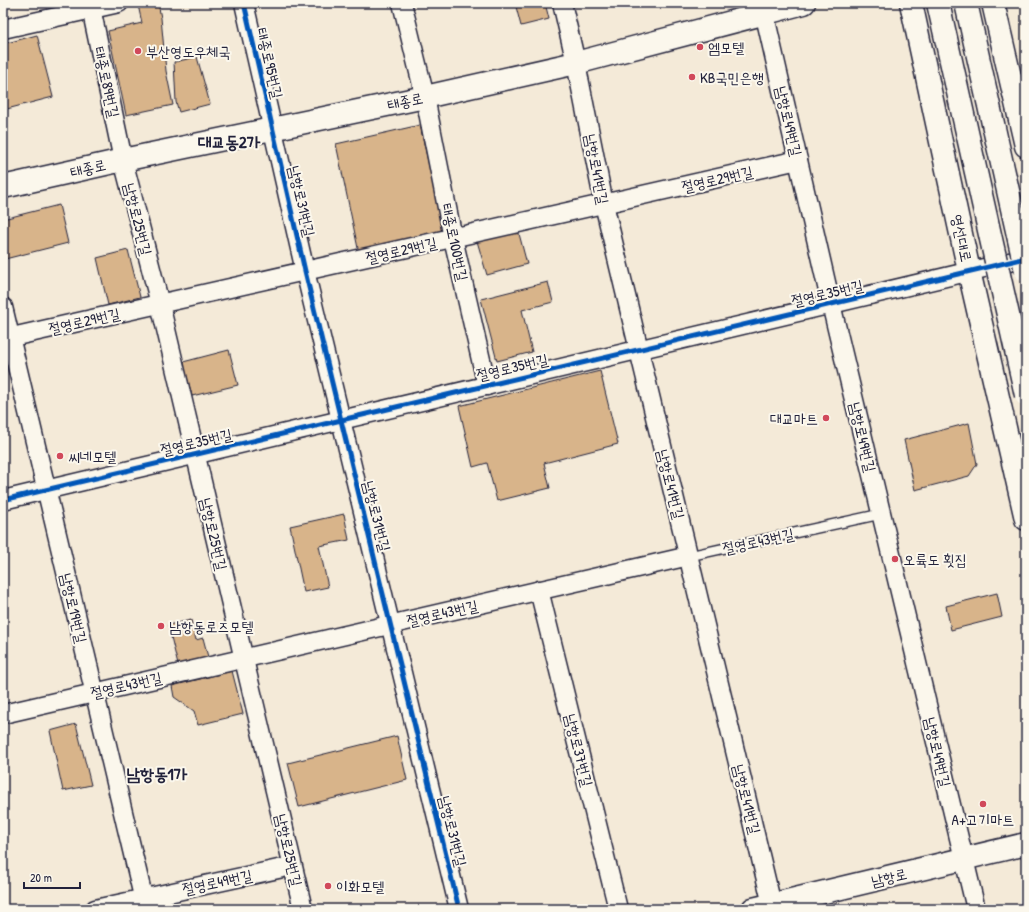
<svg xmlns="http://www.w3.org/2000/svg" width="1029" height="912" font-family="'Patrick Hand','Poor Story',sans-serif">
  <rect width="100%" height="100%" fill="#f4ead8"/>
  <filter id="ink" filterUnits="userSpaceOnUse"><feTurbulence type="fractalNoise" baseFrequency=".025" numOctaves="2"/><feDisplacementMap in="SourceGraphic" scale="8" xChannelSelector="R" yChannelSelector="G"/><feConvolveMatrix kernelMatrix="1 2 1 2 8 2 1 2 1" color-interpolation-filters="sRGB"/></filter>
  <g filter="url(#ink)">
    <!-- building -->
    <g fill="#d8b48a" stroke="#22223b">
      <path d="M 145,3 L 158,3 L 161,18 L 166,71 L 173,105 L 126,115 L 108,31 L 142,23 L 138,5 Z"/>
      <path d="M 515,3 L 545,3 L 549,19 L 521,26 Z"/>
      <path d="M 37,35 L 53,97 L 3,110 L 3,44 Z"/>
      <path d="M 197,57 L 210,104 L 179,112 L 176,102 L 174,62 Z"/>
      <path d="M 420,125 L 444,234 L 359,253 L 336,144 Z"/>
      <path d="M 59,205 L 68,243 L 5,259 L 3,249 L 3,219 Z"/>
      <path d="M 518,230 L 527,264 L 487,275 L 477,241 Z"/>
      <path d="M 128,250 L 140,297 L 108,305 L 97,258 Z"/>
      <path d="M 548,282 L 553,302 L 522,310 L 532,352 L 497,361 L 481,299 Z"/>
      <path d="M 229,350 L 238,385 L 192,396 L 183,362 Z"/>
      <path d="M 600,371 L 618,444 L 544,463 L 550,488 L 497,501 L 487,463 L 473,467 L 459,406 Z"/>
      <path d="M 969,423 L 977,464 L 969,476 L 915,490 L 904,440 Z"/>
      <path d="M 344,514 L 349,540 L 319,546 L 328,587 L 304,592 L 290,526 Z"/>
      <path d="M 997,593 L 1002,617 L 951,630 L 946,606 Z"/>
      <path d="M 191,620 L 196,640 L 203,638 L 208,657 L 178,665 L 168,625 Z"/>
      <path d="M 232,671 L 243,714 L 198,725 L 194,711 L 174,697 L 172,686 Z"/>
      <path d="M 76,724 L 91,785 L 63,791 L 50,731 Z"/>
      <path d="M 397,736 L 407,780 L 299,807 L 288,763 Z"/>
    </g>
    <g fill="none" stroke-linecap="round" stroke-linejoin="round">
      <defs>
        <path id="service" d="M 689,556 L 881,514"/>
        <g id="minor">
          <path d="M 90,3 L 123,160 L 160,304 L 303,909"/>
          <path d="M 244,3 L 305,271 L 459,909"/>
          <path d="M 402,3 L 425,97 L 453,238 L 487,386"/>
          <path d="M 562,3 L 576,63 L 604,204 L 773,909"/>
          <path d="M 762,3 L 831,304 L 976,909"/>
          <path d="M 3,29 L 119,3"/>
          <path d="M 3,307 L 146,909"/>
          <path d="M 3,339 L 798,160"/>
          <path d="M 3,500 L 1026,258"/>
          <path d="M 539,590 L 618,909"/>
          <path d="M 3,714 L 689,556"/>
          <path d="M 95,909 L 292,866"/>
        </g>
        <g id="secondary">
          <path d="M 911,3 L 969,271 L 1026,519"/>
          <path d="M 993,3 L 1026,146"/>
          <path d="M 3,187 L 123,160 L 425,97 L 576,63 L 804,3"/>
          <path d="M 753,909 L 1026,844"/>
        </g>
      </defs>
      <!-- service casing -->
      <use href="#service" stroke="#22223b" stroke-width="12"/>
      <!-- minor casing -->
      <use href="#minor" stroke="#22223b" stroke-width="21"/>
      <!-- secondary casing -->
      <use href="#secondary" stroke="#22223b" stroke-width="25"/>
      <!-- service -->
      <use href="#service" stroke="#fbf7ec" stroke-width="9"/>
      <!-- minor -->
      <use href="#minor" stroke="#fbf7ec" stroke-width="18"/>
      <!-- secondary -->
      <use href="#secondary" stroke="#fbf7ec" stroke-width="22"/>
      <defs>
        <g id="trunk-bridge">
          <path d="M 938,3 L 1026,395"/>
          <path d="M 966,3 L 1026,271"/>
        </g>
      </defs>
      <!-- trunk-bridge casing -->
      <use href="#trunk-bridge" stroke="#22223b" stroke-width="25" stroke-linecap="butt"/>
      <!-- trunk-bridge -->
      <use href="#trunk-bridge" stroke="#fbf7ec" stroke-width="22"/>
      <defs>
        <g id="cycleway">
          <path d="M 244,3 L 305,271 L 459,909"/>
          <path d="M 3,500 L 1026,258"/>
        </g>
      </defs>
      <!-- cycleway casing -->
      <use href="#cycleway" stroke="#fbf7ec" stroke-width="8"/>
      <!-- cycleway -->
      <use href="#cycleway" stroke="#0057b8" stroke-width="5"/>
    </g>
  </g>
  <!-- markers -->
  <g fill="#d1495b" stroke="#fbf7ec" stroke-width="1.5">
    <circle cx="700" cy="47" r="4"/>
    <circle cx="138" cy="51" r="4"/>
    <circle cx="692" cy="77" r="4"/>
    <circle cx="826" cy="418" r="4"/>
    <circle cx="60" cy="456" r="4"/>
    <circle cx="895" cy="559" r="4"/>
    <circle cx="161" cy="626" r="4"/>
    <circle cx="983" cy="804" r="4"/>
    <circle cx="328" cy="886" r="4"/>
  </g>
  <g text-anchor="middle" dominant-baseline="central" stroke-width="4" stroke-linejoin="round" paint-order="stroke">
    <!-- poi labels -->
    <g font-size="15" fill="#22223b" stroke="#fbf7ec" text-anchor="start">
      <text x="708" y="47">엠모텔</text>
      <text x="146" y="51">부산영도우체국</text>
      <text x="700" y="77">KB국민은행</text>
      <text x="818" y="418" text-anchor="end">대교마트</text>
      <text x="68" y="456">씨네모텔</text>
      <text x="903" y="559">오륙도 횟집</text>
      <text x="169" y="626">남항동로즈모텔</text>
      <text x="983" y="819" text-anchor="middle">A+고기마트</text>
      <text x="336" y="886">이화모텔</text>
    </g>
    <!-- street labels -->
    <g font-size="15" fill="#22223b" stroke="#fbf7ec">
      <text transform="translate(270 63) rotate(77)">태종로95번길</text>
      <text transform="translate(107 82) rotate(78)">태종로89번길</text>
      <text transform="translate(405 101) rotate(-12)">태종로</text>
      <text transform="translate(789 121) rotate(77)">남항로49번길</text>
      <text transform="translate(88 168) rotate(-13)">태종로</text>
      <text transform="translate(597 169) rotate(79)">남항로41번길</text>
      <text transform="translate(717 179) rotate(-13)">절영로29번길</text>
      <text transform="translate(302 201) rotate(77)">남항로31번길</text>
      <text transform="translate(138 219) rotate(76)">남항로25번길</text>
      <text transform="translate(962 238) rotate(78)">영선대로</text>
      <text transform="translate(455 242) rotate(78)">태종로100번길</text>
      <text transform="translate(401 250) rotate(-13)">절영로29번길</text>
      <text transform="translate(827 293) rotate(-13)">절영로35번길</text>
      <text transform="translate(84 321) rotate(-13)">절영로29번길</text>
      <text transform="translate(512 367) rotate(-13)">절영로35번길</text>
      <text transform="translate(863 437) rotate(77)">남항로49번길</text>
      <text transform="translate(196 442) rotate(-13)">절영로35번길</text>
      <text transform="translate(671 484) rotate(76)">남항로41번길</text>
      <text transform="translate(377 516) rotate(76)">남항로31번길</text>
      <text transform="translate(214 534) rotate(77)">남항로25번길</text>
      <text transform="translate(758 541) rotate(-12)">절영로43번길</text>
      <text transform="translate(74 608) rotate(77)">남항로19번길</text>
      <text transform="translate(442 613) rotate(-13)">절영로43번길</text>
      <text transform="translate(126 685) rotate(-13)">절영로43번길</text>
      <text transform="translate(579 750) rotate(76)">남항로37번길</text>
      <text transform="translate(938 752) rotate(77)">남항로49번길</text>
      <text transform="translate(747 799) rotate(76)">남항로41번길</text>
      <text transform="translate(453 831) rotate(76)">남항로31번길</text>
      <text transform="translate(289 850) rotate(77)">남항로25번길</text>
      <text transform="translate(889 877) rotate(-13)">남항로</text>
      <text transform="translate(217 882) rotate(-12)">절영로49번길</text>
    </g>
    <!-- quarter labels -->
    <g font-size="17" font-weight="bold" fill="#22223b" stroke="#fbf7ec">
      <text x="229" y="141">대교동2가</text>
      <text x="157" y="773">남항동1가</text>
    </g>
  </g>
  <!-- margin -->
  <rect width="1029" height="912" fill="none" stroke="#fbf7ec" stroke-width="16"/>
  <rect x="8" y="8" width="1013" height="896" fill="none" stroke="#22223b" stroke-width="1.5" filter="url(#ink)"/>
  <!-- scale -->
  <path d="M24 882v6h56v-6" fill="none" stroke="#22223b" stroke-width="2"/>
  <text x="30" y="882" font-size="12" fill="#22223b" stroke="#fbf7ec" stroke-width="3" paint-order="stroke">20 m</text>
</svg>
